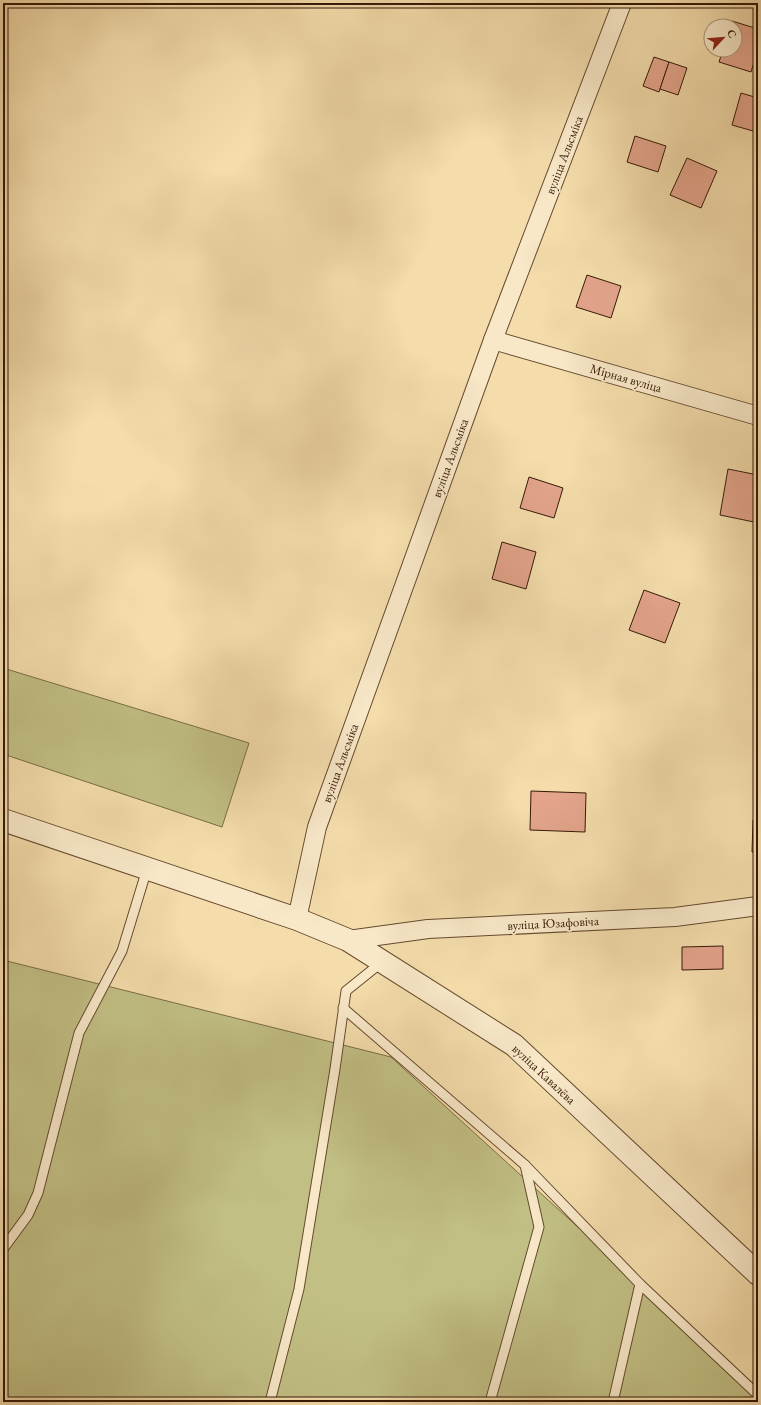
<svg xmlns="http://www.w3.org/2000/svg" width="761" height="1405" font-family="'EB Garamond',serif">
  <rect width="100%" height="100%" fill="#f4dcab"/>
  <filter id="stains"><feTurbulence type="fractalNoise" baseFrequency=".005" numOctaves="4"/><feColorMatrix values="0 0 0 0 .2 0 0 0 0 .09 0 0 0 0 .02 0 0 0 .5 -.17"/></filter>
  <radialGradient id="worn" r=".72"><stop offset=".6" stop-color="#630" stop-opacity="0"/><stop offset="1" stop-color="#630" stop-opacity=".3"/></radialGradient>
  <!-- green -->
  <g fill="#c1bf84" stroke="#7c6c45">
    <path d="M 3,668 L 249,743 L 222,827 L 3,754 Z"/>
    <path d="M 3,960 L 391,1057 L 758,1391 L 758,1402 L 3,1402 Z"/>
  </g>
  <!-- building -->
  <g fill="#e3a48b" stroke="#361906">
    <path d="M 732,21 L 758,29 L 758,49 L 751,72 L 719,62 L 723,50 L 735,50 L 735,26 L 730,26 Z"/>
    <path d="M 654,57 L 669,62 L 659,92 L 643,86 Z"/>
    <path d="M 669,62 L 687,68 L 678,95 L 660,89 Z"/>
    <path d="M 741,93 L 758,98 L 758,113 L 753,131 L 732,125 Z"/>
    <path d="M 635,136 L 666,146 L 658,172 L 627,162 Z"/>
    <path d="M 687,158 L 717,171 L 701,208 L 670,195 Z"/>
    <path d="M 587,275 L 621,286 L 611,318 L 576,307 Z"/>
    <path d="M 728,469 L 758,475 L 758,503 L 754,522 L 720,515 Z"/>
    <path d="M 529,477 L 563,488 L 554,518 L 520,508 Z"/>
    <path d="M 502,542 L 536,552 L 526,589 L 492,579 Z"/>
    <path d="M 644,590 L 680,603 L 665,643 L 629,630 Z"/>
    <path d="M 531,791 L 586,793 L 585,832 L 530,830 Z"/>
    <path d="M 753,820 L 758,820 L 758,853 L 752,852 Z"/>
    <path d="M 723,946 L 723,969 L 682,970 L 682,947 Z"/>
    <rect x="754" y="999" width="4" height="32"/>
  </g>
  <g fill="none" stroke-linecap="round" stroke-linejoin="round">
    <defs>
      <g id="service">
        <path d="M 343,1008 L 525,1165 L 539,1227 L 490,1402"/>
        <path d="M 525,1165 L 640,1284 L 613,1402"/>
        <path d="M 3,1249 L 28,1215 L 38,1193 L 79,1033 L 122,951 L 147,869"/>
        <path d="M 640,1284 L 758,1395"/>
        <path d="M 270,1402 L 299,1289 L 335,1069 L 346,991 L 382,962"/>
      </g>
      <g id="minor">
        <path d="M 493,340 L 758,416"/>
        <path d="M 297,919 L 317,827 L 493,340 L 622,3"/>
        <path d="M 348,940 L 428,929 L 675,917 L 758,906"/>
      </g>
      <path id="tertiary" d="M 3,820 L 297,919 L 348,940 L 514,1045 L 758,1274"/>
    </defs>
    <!-- service casing -->
    <use href="#service" stroke="#664a2f" stroke-width="11"/>
    <!-- minor casing -->
    <use href="#minor" stroke="#664a2f" stroke-width="20"/>
    <!-- tertiary casing -->
    <use href="#tertiary" stroke="#664a2f" stroke-width="24"/>
    <!-- service -->
    <use href="#service" stroke="#f8e8c8" stroke-width="9"/>
    <!-- minor -->
    <use href="#minor" stroke="#f8e8c8" stroke-width="18"/>
    <!-- tertiary -->
    <use href="#tertiary" stroke="#f8e8c8" stroke-width="22"/>
  </g>
  <g text-anchor="middle" dominant-baseline="central" stroke-width="3.5" stroke-linejoin="round" paint-order="stroke">
    <!-- street labels -->
    <g font-size="13" fill="#361906" stroke="#f8e8c8">
      <text transform="translate(564 155) rotate(-69)">вуліца Альсміка</text>
      <text transform="translate(626 378) rotate(16)">Мірная вуліца</text>
      <text transform="translate(450 458) rotate(-70)">вуліца Альсміка</text>
      <text transform="translate(340 763) rotate(-70)">вуліца Альсміка</text>
      <text transform="translate(553 923) rotate(-3)">вуліца Юзафовіча</text>
      <text transform="translate(544 1074) rotate(43)">вуліца Кавалёва</text>
    </g>
  </g>
  <!-- margin -->
  <rect width="761" height="1405" fill="none" stroke="#f4dcab" stroke-width="16"/>
  <rect x="4" y="4" width="753" height="1397" fill="none" stroke="#361906" stroke-width="2"/>
  <rect x="8" y="8" width="745" height="1389" fill="none" stroke="#361906"/>
  <!-- north arrow -->
  <g transform="translate(723 38) rotate(64)"><circle r="19" fill="#f8e8c8" stroke="#aa957a"/>
  <path d="M0-3L7 15L0 10L-7 15Z" fill="#8f2418"/>
  <text y="-6" font-size="11" font-weight="bold" text-anchor="middle" fill="#361906">С</text>
  </g>
  <rect width="100%" height="100%" filter="url(#stains)"/>
  <rect width="100%" height="100%" fill="url(#worn)"/>
</svg>
